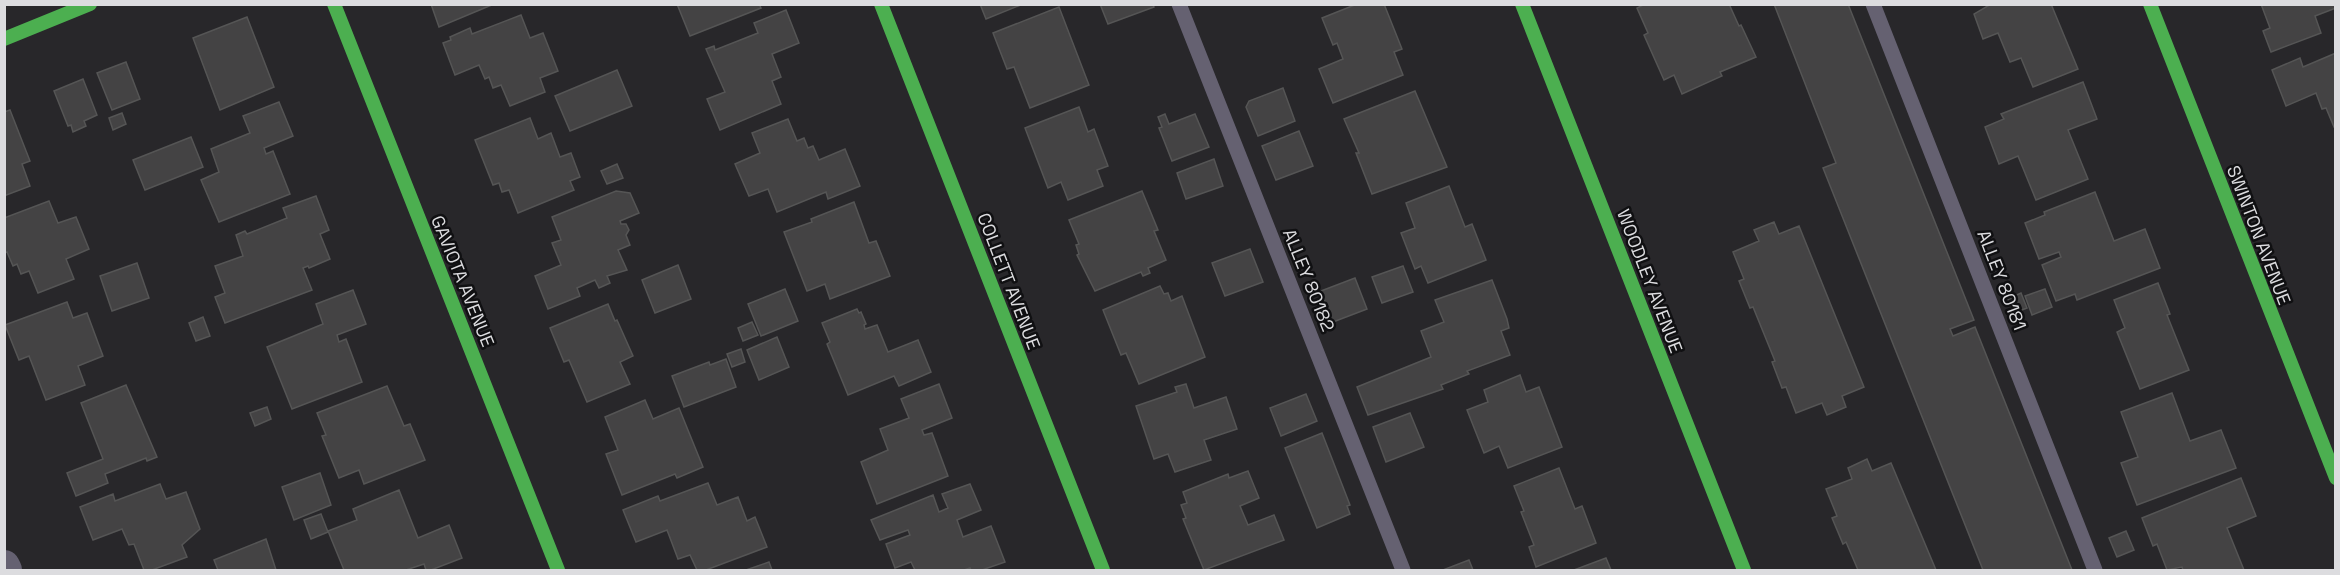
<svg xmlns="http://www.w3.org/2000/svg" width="2340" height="575" font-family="'Space Grotesk',sans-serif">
  <rect width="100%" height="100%" fill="#28272a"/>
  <!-- building -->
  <g fill="#444344" stroke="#555" stroke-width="1.5">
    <path d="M 431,4 L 494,4 L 439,27 Z"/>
    <path d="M 677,4 L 759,4 L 761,8 L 690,36 Z"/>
    <path d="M 980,4 L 1023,4 L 986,19 Z"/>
    <path d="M 1100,4 L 1153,4 L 1154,7 L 1108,24 Z"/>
    <path d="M 1357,4 L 1384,4 L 1402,49 L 1394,52 L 1403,75 L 1333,103 L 1319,69 L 1343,59 L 1337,43 L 1333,45 L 1322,18 Z"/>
    <path d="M 1645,4 L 1729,4 L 1739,26 L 1741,25 L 1756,57 L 1720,72 L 1722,76 L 1682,94 L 1674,75 L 1664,80 L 1644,35 L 1648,33 L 1637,8 Z"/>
    <path d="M 1774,4 L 1848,4 L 1974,320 L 1950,329 L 1953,336 L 1975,327 L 2072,570 L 1983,570 L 1823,168 L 1836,163 Z"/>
    <path d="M 1991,4 L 2051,4 L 2078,69 L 2033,87 L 2021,58 L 2010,62 L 1998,33 L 1983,39 L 1974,14 Z"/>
    <path d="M 2261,4 L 2336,4 L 2336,8 L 2315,16 L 2321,33 L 2271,52 L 2263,31 L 2270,28 Z"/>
    <path d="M 1059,7 L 1089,85 L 1030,108 L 1014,67 L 1007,69 L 993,33 Z"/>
    <path d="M 786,10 L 799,43 L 772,54 L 781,77 L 772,81 L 781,104 L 720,130 L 707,99 L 725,92 L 706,49 L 714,46 L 715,50 L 758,33 L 754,23 Z"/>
    <path d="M 521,15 L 530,38 L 543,33 L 558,71 L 540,78 L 545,92 L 510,106 L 501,85 L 493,88 L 489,77 L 485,79 L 479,65 L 455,75 L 443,43 L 451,40 L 450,37 L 470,28 L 472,34 Z"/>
    <path d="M 247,17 L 274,87 L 220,110 L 193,38 Z"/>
    <path d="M 2336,53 L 2336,126 L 2334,127 L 2326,108 L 2322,109 L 2316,93 L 2286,106 L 2272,70 L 2300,58 L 2303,67 Z"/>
    <path d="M 126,62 L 140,99 L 112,110 L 97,73 Z"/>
    <path d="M 617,70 L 632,106 L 570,131 L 555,96 Z"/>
    <path d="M 83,79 L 97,115 L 84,121 L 86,126 L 73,132 L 71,125 L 68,126 L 54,91 Z"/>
    <path d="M 2083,82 L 2097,119 L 2068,130 L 2088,179 L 2036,200 L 2018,156 L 1999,164 L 1985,127 L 2004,119 L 2001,114 Z"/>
    <path d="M 1283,88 L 1295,121 L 1258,136 L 1246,107 L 1249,101 Z"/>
    <path d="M 1415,91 L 1447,167 L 1372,194 L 1356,153 L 1359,153 L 1344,119 Z"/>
    <path d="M 279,102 L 293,136 L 264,148 L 266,154 L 273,151 L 290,194 L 219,222 L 201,180 L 219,172 L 211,149 L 250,133 L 243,116 Z"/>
    <path d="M 1079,107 L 1088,132 L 1094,129 L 1108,166 L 1097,170 L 1103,186 L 1068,200 L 1061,182 L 1048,188 L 1025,128 Z"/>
    <path d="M 10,110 L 30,161 L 22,164 L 30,186 L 4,196 L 4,112 Z"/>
    <path d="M 122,113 L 126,124 L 113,130 L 109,118 Z"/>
    <path d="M 1165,114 L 1169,124 L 1195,114 L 1209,147 L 1172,161 L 1159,128 L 1162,127 L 1158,117 Z"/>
    <path d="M 530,118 L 538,139 L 551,133 L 560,157 L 571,153 L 580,177 L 570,181 L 574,190 L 518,213 L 509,190 L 502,192 L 499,183 L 493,185 L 475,140 Z"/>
    <path d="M 788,119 L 797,141 L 804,138 L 808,148 L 813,146 L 819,160 L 845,149 L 860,186 L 828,199 L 826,192 L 777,212 L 768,189 L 749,196 L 735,164 L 760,153 L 752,133 Z"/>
    <path d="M 1299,131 L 1313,166 L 1276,180 L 1262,146 Z"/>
    <path d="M 191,137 L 203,167 L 145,190 L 133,160 Z"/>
    <path d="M 1214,159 L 1223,186 L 1186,199 L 1177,173 Z"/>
    <path d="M 617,164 L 623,178 L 607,184 L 601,171 Z"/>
    <path d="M 1449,186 L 1465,227 L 1472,224 L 1486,260 L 1428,283 L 1421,266 L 1415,269 L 1401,233 L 1415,228 L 1406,203 Z"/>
    <path d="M 616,191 L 630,193 L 639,213 L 620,221 L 621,224 L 626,224 L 629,230 L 626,235 L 630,245 L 618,250 L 627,270 L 607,276 L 610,283 L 599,288 L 595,280 L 577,288 L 580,296 L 548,309 L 535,276 L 561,265 L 552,243 L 561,240 L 552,217 Z"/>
    <path d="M 1142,191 L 1158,230 L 1154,231 L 1166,260 L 1148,268 L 1150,273 L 1143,276 L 1141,272 L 1095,291 L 1077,255 L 1079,254 L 1076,245 L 1079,244 L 1069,220 Z"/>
    <path d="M 2095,192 L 2114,241 L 2145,229 L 2160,268 L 2077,300 L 2075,294 L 2056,301 L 2042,265 L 2061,257 L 2059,252 L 2039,259 L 2025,223 L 2045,215 L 2044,212 Z"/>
    <path d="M 316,196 L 329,230 L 320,234 L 330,259 L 309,268 L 308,266 L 303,268 L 312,290 L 225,323 L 215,297 L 225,293 L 215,266 L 243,256 L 236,235 L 245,231 L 247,234 L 287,218 L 283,208 Z"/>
    <path d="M 49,201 L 58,223 L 76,217 L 89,249 L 66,259 L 74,279 L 38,293 L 29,271 L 21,274 L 17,264 L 13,266 L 7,252 L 4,253 L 4,218 Z"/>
    <path d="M 854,202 L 869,243 L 876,241 L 890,276 L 830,299 L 825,284 L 807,291 L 784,232 L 812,222 L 811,219 Z"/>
    <path d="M 1774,222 L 1779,234 L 1799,226 L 1864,387 L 1842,396 L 1846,407 L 1827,415 L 1822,403 L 1796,413 L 1786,387 L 1782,388 L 1772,362 L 1775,361 L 1753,307 L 1750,308 L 1739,281 L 1744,279 L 1733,252 L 1759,241 L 1754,230 Z"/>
    <path d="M 1250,249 L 1263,282 L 1225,296 L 1212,263 Z"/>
    <path d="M 137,263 L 149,298 L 112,311 L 100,276 Z"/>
    <path d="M 678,265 L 691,299 L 655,313 L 642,280 Z"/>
    <path d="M 1403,266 L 1413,292 L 1382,303 L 1372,277 Z"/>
    <path d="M 1355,278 L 1367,309 L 1333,322 L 1321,291 Z"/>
    <path d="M 1492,280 L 1507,319 L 1509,328 L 1501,331 L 1510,355 L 1467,371 L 1469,374 L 1441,385 L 1443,389 L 1368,415 L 1357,387 L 1431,357 L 1421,331 L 1444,322 L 1435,300 Z"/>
    <path d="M 2158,283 L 2170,314 L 2167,315 L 2189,370 L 2140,389 L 2117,332 L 2125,328 L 2114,300 Z"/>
    <path d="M 1160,286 L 1164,294 L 1168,293 L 1171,301 L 1182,296 L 1205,357 L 1139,384 L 1126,353 L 1121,355 L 1103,310 Z"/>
    <path d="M 785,289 L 798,321 L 761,336 L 748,304 Z"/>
    <path d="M 2045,289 L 2052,307 L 2032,315 L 2025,296 Z"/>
    <path d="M 353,290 L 366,324 L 337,335 L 339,342 L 346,339 L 362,382 L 292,409 L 267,347 L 323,324 L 316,304 Z"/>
    <path d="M 2021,293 L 2027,308 L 2014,313 L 2008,299 Z"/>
    <path d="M 67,302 L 73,318 L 87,313 L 103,356 L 78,366 L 85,385 L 46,400 L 29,356 L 19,360 L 5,325 Z"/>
    <path d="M 608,304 L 615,321 L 617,320 L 633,356 L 620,362 L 630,384 L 587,402 L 569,360 L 564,362 L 550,328 Z"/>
    <path d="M 857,309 L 859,313 L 861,312 L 866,324 L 864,325 L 865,329 L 877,325 L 888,352 L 918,340 L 931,372 L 899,386 L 894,376 L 848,395 L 827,344 L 830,342 L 822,323 Z"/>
    <path d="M 203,317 L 210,336 L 196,341 L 189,323 Z"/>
    <path d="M 752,322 L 758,335 L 743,341 L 738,328 Z"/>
    <path d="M 777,337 L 789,367 L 759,380 L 747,350 Z"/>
    <path d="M 741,349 L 745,362 L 732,367 L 727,354 Z"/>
    <path d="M 726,359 L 736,387 L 684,407 L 672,376 L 709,362 L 710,365 Z"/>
    <path d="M 1520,375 L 1526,392 L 1539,387 L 1562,447 L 1508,468 L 1499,446 L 1484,453 L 1467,410 L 1488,402 L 1484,390 Z"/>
    <path d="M 939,384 L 952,418 L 922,430 L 924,435 L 932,433 L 948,476 L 877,504 L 861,462 L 888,450 L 880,429 L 909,418 L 901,399 Z"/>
    <path d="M 1186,384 L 1194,408 L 1226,397 L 1237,429 L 1204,440 L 1211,460 L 1175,472 L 1168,454 L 1154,459 L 1136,406 L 1177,392 L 1175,387 Z"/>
    <path d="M 126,385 L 157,457 L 147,461 L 146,458 L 105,474 L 108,483 L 76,496 L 67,473 L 103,459 L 81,403 Z"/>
    <path d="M 387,386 L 404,426 L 410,424 L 425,460 L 364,484 L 359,470 L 339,478 L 322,436 L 326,435 L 317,413 Z"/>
    <path d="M 2172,393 L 2190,441 L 2221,430 L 2236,468 L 2137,505 L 2121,463 L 2138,457 L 2121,412 Z"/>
    <path d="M 1306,394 L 1317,421 L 1281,436 L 1270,408 Z"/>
    <path d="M 645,400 L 653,419 L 679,408 L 703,467 L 677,478 L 675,474 L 622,495 L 606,454 L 618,450 L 605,417 Z"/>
    <path d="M 267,407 L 271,419 L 255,426 L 250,413 Z"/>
    <path d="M 1410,413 L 1424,447 L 1386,462 L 1373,427 Z"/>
    <path d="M 1322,433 L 1350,505 L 1347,506 L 1350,514 L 1317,528 L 1285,448 Z"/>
    <path d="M 1867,459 L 1872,471 L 1891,463 L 1936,570 L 1858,570 L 1846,542 L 1843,544 L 1832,518 L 1837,516 L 1826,489 L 1852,479 L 1848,468 Z"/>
    <path d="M 1559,468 L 1575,509 L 1582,506 L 1596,543 L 1536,567 L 1529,547 L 1534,545 L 1521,512 L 1524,511 L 1514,486 Z"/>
    <path d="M 1248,471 L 1259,498 L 1240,506 L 1248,525 L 1274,515 L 1284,540 L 1204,570 L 1183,519 L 1186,518 L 1181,505 L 1187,503 L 1183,492 L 1228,474 L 1229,478 Z"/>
    <path d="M 320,473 L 331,505 L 294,520 L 282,487 Z"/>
    <path d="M 2241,478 L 2256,516 L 2227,528 L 2244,570 L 2183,570 L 2182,567 L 2167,570 L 2157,544 L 2153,546 L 2142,518 Z"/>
    <path d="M 708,483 L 717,505 L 738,497 L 747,521 L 755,517 L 767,547 L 706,570 L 697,570 L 690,555 L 678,559 L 667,530 L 636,542 L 623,510 L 658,496 L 660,501 Z"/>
    <path d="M 160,484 L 166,499 L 186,492 L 200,529 L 182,545 L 187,557 L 152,570 L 144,570 L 134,544 L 129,545 L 122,529 L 93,540 L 80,507 L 113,494 L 115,501 Z"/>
    <path d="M 970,484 L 981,510 L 957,520 L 963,537 L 991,526 L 1005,562 L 982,570 L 971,570 L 970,568 L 964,570 L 915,570 L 911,562 L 895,568 L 886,544 L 910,535 L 908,530 L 880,540 L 871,520 L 933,495 L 939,512 L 948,508 L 942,494 Z"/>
    <path d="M 399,490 L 418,538 L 449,525 L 462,558 L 431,570 L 426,570 L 424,564 L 406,570 L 344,570 L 328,531 L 357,520 L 353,509 Z"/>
    <path d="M 321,514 L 328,532 L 311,539 L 304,520 Z"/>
    <path d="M 2126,531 L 2134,550 L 2117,557 L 2109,538 Z"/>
    <path d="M 266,539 L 276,570 L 218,570 L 214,560 Z"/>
    <path d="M 1606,558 L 1611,570 L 1574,570 Z"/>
    <path d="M 1469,560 L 1473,570 L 1443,570 Z"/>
    <path d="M 769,562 L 772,570 L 746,570 Z"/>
  </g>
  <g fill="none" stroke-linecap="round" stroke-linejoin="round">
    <!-- lane -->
    <g stroke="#656171" stroke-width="15">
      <path d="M 1179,4 L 1403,570"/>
      <path d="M 1873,4 L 2095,570"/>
    </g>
    <!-- street -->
    <path stroke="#656171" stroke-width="32" d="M 4,566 L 6,570"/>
    <!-- fast -->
    <g stroke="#4caf50" stroke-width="14">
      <path d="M 334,4 L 558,570"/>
      <path d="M 881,4 L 1103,570"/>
      <path d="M 1522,4 L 1744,570"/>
      <path d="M 2150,4 L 2336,478"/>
      <path d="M 4,39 L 90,4"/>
    </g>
  </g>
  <g text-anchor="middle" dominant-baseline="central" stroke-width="5" stroke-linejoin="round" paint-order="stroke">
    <!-- street labels -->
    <g font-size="18" fill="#dcdcdf" stroke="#101012">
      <text transform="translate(2259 235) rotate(69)">SWINTON AVENUE</text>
      <text transform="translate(1309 280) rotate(68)">ALLEY 80182</text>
      <text transform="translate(2002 280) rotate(69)">ALLEY 80181</text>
      <text transform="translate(463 281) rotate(68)">GAVIOTA AVENUE</text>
      <text transform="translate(1009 281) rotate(69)">COLLETT AVENUE</text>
      <text transform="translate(1650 281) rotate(69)">WOODLEY AVENUE</text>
    </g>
  </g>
  <!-- border -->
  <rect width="2340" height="575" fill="none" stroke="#dcdcdf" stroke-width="12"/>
</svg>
